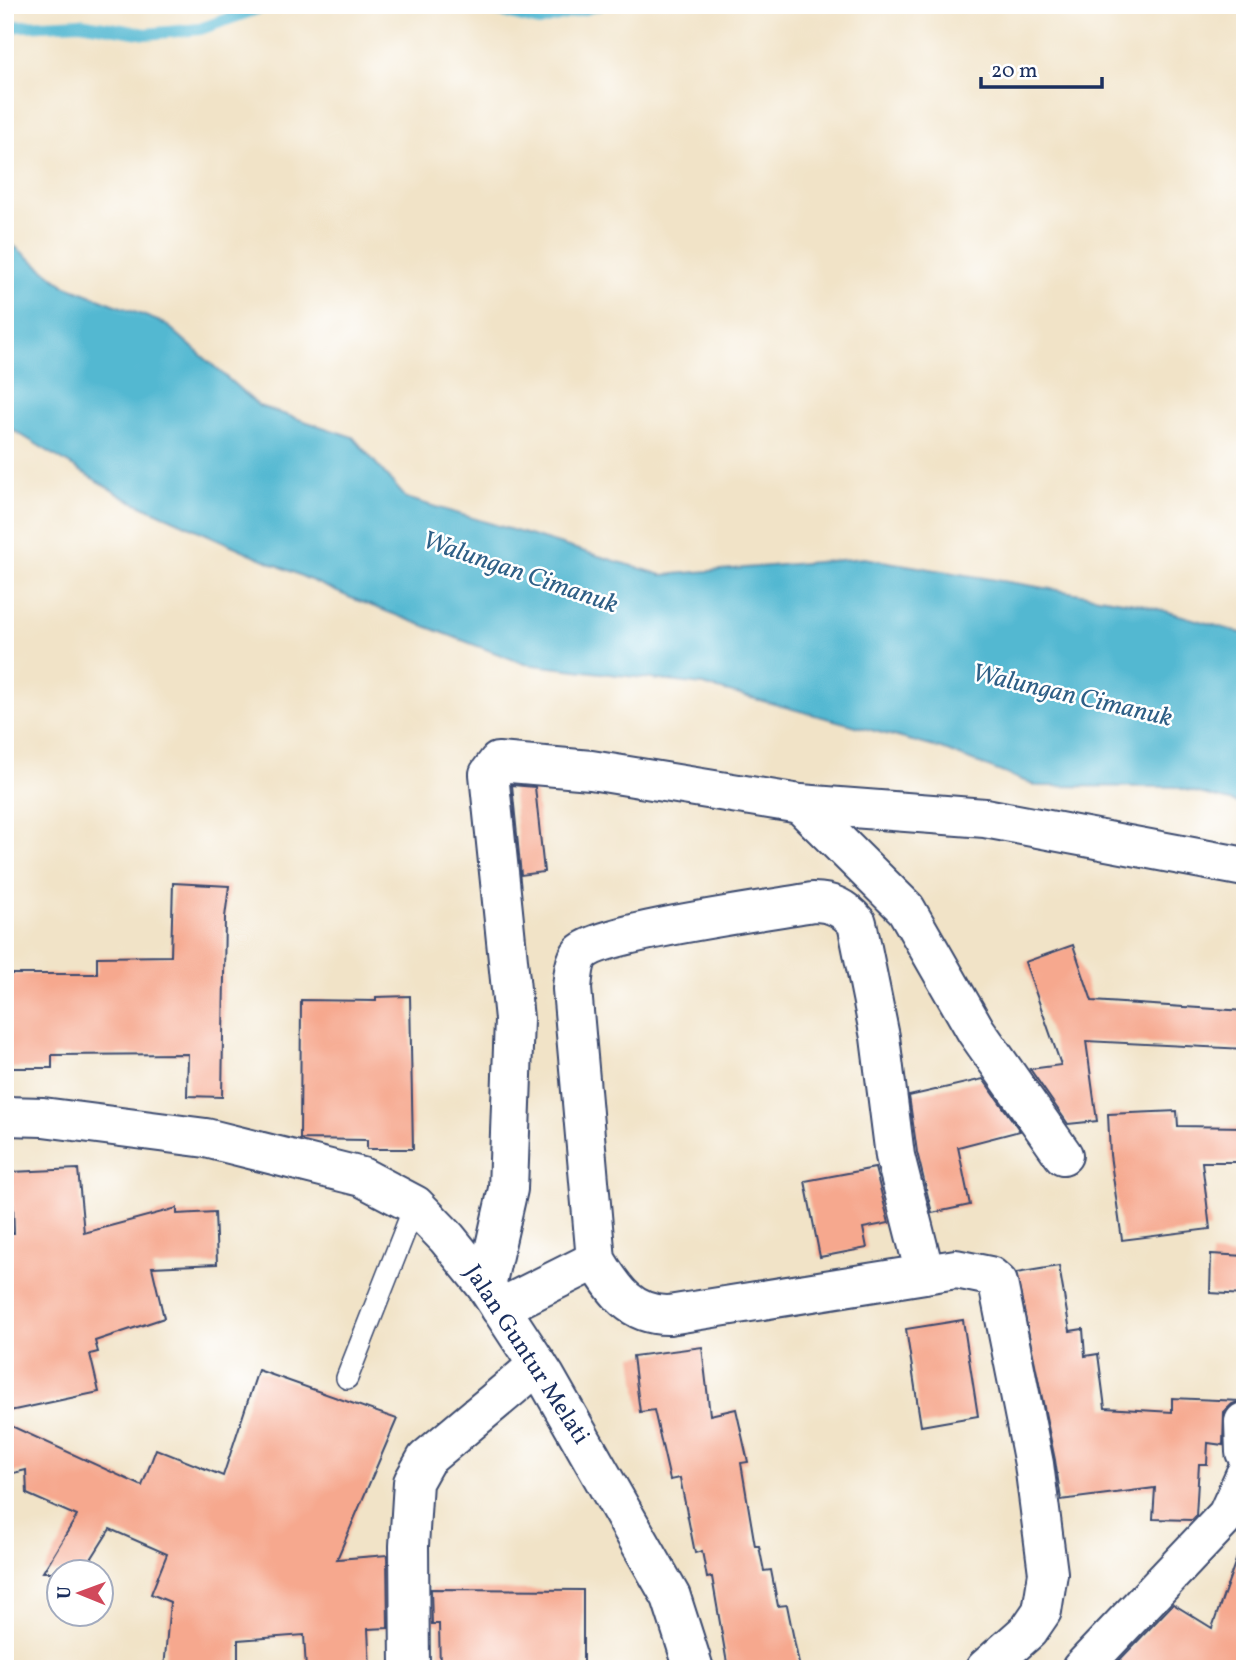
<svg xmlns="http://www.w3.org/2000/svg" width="1250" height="1674" font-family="Vollkorn,serif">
  <rect width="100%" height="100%" fill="#fff"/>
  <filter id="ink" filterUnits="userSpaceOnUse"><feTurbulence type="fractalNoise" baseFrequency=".0143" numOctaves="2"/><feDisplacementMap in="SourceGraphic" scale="14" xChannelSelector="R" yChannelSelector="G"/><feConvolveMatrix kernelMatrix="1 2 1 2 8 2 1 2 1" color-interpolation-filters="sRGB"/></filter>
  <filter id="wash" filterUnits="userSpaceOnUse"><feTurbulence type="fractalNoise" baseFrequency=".00686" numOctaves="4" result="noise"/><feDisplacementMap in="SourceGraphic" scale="28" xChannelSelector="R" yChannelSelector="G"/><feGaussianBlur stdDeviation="1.57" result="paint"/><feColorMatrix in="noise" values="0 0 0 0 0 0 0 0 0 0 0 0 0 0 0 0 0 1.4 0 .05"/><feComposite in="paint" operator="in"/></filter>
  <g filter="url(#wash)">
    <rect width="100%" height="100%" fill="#f1e3c7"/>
    <!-- water -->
    <path fill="#52b8d1" stroke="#367498" stroke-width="2" d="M 5,239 L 64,285 L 166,324 L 259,406 L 353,437 L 406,498 L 662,575 L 864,558 L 1141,604 L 1245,634 L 1245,805 L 1175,787 L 1037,786 L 942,749 L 703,685 L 525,664 L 351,598 L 125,498 L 5,425 Z"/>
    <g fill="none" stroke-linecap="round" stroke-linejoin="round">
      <!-- stream -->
      <g stroke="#52b8d1" stroke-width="12">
        <path d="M 473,5 L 539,21 L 600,5"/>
        <path d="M 5,27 L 80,23 L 146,34 L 200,29 L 268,5"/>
      </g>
    </g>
    <g id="blocks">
      <!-- building -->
      <g fill="#f6a88e">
        <path d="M 512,785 L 535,787 L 544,872 L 521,875 Z"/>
        <path d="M 173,883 L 229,886 L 225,917 L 222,1097 L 187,1096 L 188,1054 L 52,1055 L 52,1068 L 5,1068 L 5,974 L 97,974 L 97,957 L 171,956 Z"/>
        <path d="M 1073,945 L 1092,1001 L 1245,1011 L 1245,1049 L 1086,1041 L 1097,1121 L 1068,1124 L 1030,1069 L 1061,1065 L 1025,962 Z"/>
        <path d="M 410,996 L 413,1149 L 367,1149 L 367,1140 L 300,1139 L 301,1000 L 376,1001 L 376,997 Z"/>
        <path d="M 983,1079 L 1020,1131 L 958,1147 L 970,1205 L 932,1213 L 917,1152 L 909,1096 Z"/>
        <path d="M 1177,1111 L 1178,1126 L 1245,1127 L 1245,1162 L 1202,1162 L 1210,1229 L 1122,1240 L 1110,1155 L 1108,1114 Z"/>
        <path d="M 875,1168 L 889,1223 L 863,1228 L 867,1248 L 820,1257 L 805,1181 Z"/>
        <path d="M 78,1169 L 84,1233 L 177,1208 L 177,1214 L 215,1212 L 217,1264 L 152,1267 L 164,1318 L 95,1341 L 98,1352 L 90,1354 L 99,1392 L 5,1412 L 5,1233 L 14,1233 L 12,1172 Z"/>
        <path d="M 1211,1254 L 1245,1256 L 1245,1295 L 1210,1293 Z"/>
        <path d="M 1059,1266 L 1070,1331 L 1083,1329 L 1085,1356 L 1098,1354 L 1105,1408 L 1172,1412 L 1172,1398 L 1241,1401 L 1232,1404 L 1224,1412 L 1223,1445 L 1208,1443 L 1207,1464 L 1199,1464 L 1196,1516 L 1192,1520 L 1153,1519 L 1155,1488 L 1061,1500 L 1055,1460 L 1016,1273 Z"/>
        <path d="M 963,1320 L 978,1416 L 921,1426 L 906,1329 Z"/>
        <path d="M 702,1347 L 710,1415 L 736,1409 L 748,1462 L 741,1463 L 755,1546 L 759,1546 L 764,1571 L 771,1570 L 778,1606 L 787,1605 L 800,1669 L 728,1669 L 712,1577 L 707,1578 L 702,1551 L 695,1553 L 680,1478 L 670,1480 L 654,1410 L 640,1412 L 633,1356 Z"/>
        <path d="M 258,1370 L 397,1419 L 337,1559 L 387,1555 L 388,1628 L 368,1629 L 370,1669 L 306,1669 L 304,1635 L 238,1640 L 238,1669 L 164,1669 L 170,1602 L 151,1594 L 167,1554 L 110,1529 L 83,1572 L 43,1572 L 77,1516 L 27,1494 L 26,1470 L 5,1475 L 5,1423 L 142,1486 L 156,1449 L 223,1476 Z"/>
        <path d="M 1240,1549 L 1245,1550 L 1245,1669 L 1111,1669 L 1173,1604 L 1212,1628 Z"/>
        <path d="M 431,1589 L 583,1590 L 583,1669 L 440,1669 L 439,1624 L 432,1624 Z"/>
      </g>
    </g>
  </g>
  <g filter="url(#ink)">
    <use href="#blocks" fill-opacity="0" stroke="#3b4a6e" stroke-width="2"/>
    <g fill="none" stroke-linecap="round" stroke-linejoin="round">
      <defs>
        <path id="service" d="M 347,1378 L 415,1205"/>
        <g id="minor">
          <path d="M 800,804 L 906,909 L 976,1031 L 1063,1155"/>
          <path d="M 925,1274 L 895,1156 L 880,1037 L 857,923 C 844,908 832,902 813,902 C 773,909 602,932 581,953 C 574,961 573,978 572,989 L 596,1260 C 614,1290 631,1316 669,1315 L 956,1269 L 990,1276 L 998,1283 L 1034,1464 L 1048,1573 L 1042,1611 L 1029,1630 L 985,1669"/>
          <path d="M 486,1286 L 508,1189 L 514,1019 L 489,774 L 498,762 L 591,770 L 800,804 L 985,818 L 1245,867"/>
          <path d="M 500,1308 L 596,1260"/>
          <path d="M 1244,1422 L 1245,1452"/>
          <path d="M 410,1669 L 409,1546 L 413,1482 L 426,1459 L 538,1365"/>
          <path d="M 1081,1669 L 1227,1515 L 1245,1475"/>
        </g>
        <path id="tertiary" d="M 5,1116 L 43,1117 L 206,1138 L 362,1177 L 415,1205 L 447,1238 L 486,1286 L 545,1376 L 671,1597 L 694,1669"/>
      </defs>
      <!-- service casing -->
      <use href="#service" stroke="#3b4a6e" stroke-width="24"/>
      <!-- minor casing -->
      <use href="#minor" stroke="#3b4a6e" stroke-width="42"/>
      <!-- tertiary casing -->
      <use href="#tertiary" stroke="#3b4a6e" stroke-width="42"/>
      <!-- service -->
      <use href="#service" stroke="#fff" stroke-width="21"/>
      <!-- minor -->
      <use href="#minor" stroke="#fff" stroke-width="38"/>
      <!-- tertiary -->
      <use href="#tertiary" stroke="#fff" stroke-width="38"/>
    </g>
  </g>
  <g text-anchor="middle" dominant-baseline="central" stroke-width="5" stroke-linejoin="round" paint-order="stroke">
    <!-- street labels -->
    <g font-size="24" fill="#1b2f5e" stroke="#fff">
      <text transform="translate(526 1355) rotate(57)">Jalan Guntur Melati</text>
    </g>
    <!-- water labels -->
    <g font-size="26" font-style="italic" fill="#2e5f86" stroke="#fff">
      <text transform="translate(520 573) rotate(19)">Walungan Cimanuk</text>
      <text transform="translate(1072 696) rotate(13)">Walungan Cimanuk</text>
    </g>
  </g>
  <!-- margin -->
  <rect width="1250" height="1674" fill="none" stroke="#fff" stroke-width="28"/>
  <!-- north arrow -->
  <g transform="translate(80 1593) rotate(271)"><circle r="33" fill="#ffffff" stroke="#a4acbf" stroke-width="2"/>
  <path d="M0-5L12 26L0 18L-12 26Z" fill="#d1495b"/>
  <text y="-10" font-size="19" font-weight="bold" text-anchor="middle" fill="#1b2f5e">U</text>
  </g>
  <!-- scale -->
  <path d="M981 77v10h121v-10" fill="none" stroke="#1b2f5e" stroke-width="3.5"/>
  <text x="991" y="77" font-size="21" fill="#1b2f5e" stroke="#ffffff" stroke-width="5" paint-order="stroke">20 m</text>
</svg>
